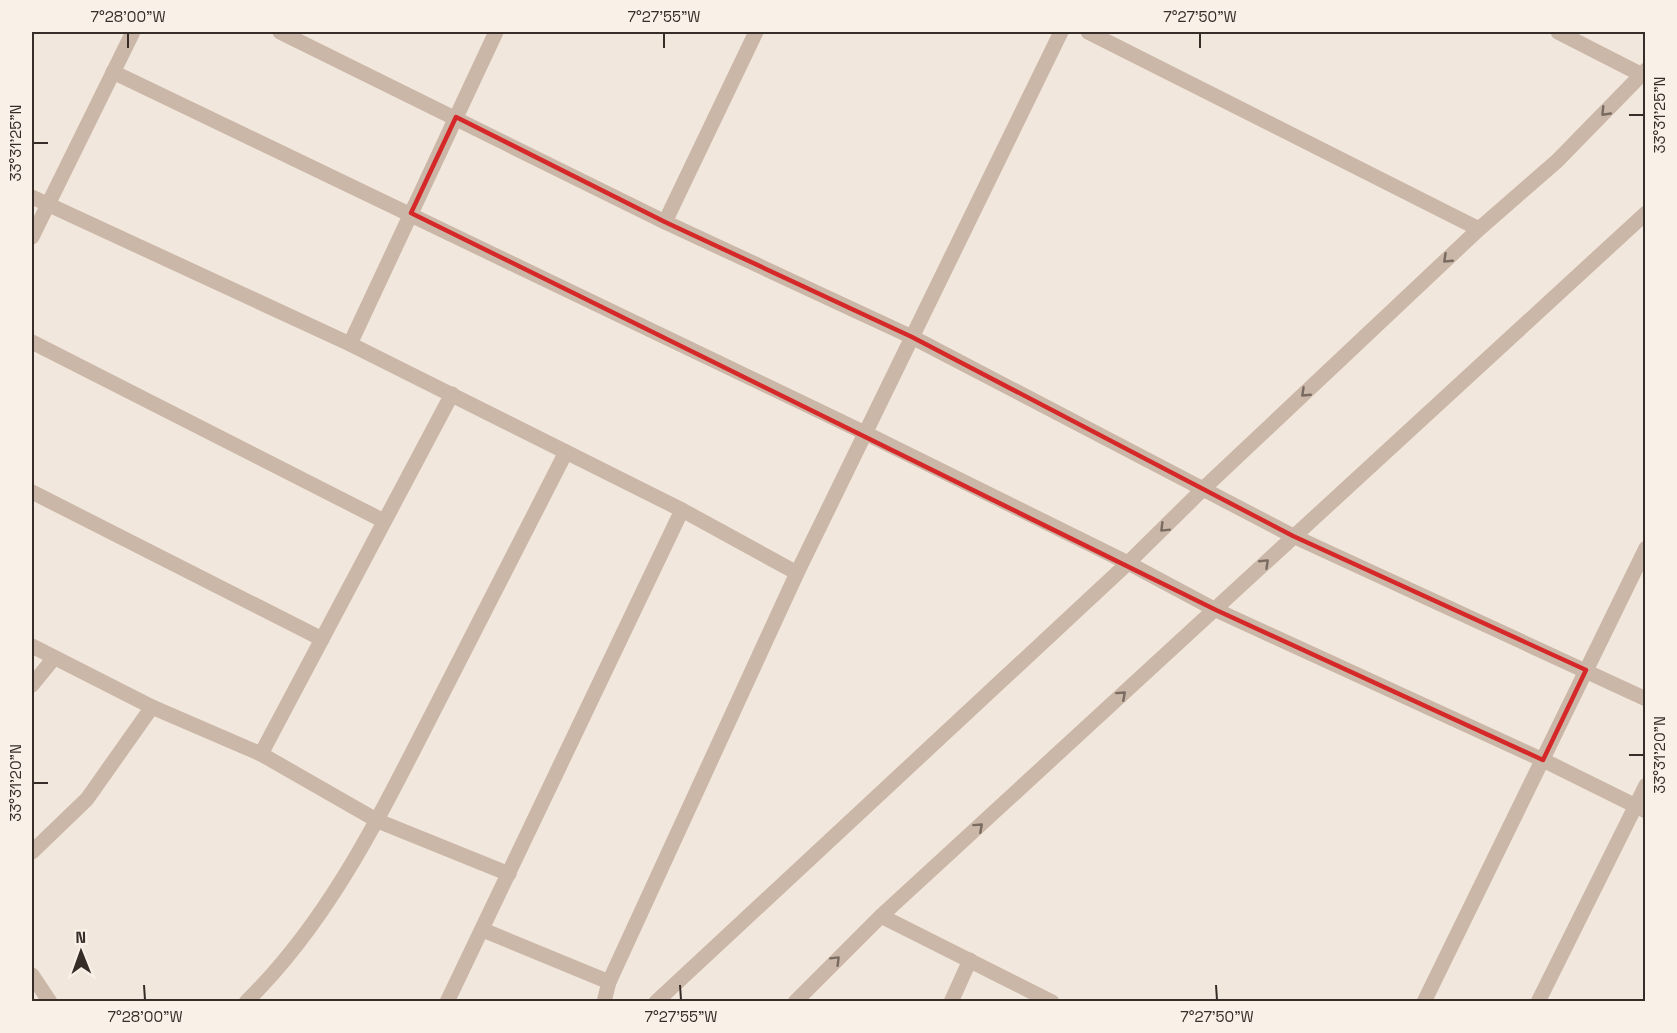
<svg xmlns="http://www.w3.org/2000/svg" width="1677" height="1033" font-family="'Space Grotesk',sans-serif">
  <rect width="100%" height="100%" fill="#f2e7dc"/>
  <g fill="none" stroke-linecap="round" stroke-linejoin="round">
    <!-- minor -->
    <g stroke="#cab7a8" stroke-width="15">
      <path d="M 280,32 L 665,222 L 912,337 L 1293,536 L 1646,699"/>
      <path d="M 1088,32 L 1479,229"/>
      <path d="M 1558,32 L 1646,77"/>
      <path d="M 113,72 L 865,433 L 1128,563 L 1216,610 L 1543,760 L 1646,811"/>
      <path d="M 32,197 L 350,344 L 682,510 L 797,573"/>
      <path d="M 665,222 L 756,32"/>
      <path d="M 32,237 L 133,32"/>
      <path d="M 32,342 L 384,521"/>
      <path d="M 350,344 L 496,32"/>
      <path d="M 32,492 L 322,639"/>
      <path d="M 32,646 L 152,707 L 261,754 L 378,821 L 509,874"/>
      <path d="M 32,685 L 54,658"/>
      <path d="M 261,754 L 452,394"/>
      <path d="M 32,852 L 87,799 L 152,707"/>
      <path d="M 881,916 L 1052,1002"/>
      <path d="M 483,930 L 609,982"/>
      <path d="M 32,975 L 50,1002"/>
      <path d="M 246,1002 C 329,921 379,817 431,716 C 476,628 521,540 566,452"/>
      <path d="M 447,1002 L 682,510"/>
      <path d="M 604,1002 L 609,982 L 797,573 L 1061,32"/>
      <path d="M 656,1002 L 1128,563 L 1203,489 L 1479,229 L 1557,161 L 1646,70"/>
      <path d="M 795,1002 L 881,916 L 1646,213"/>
      <path d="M 951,1002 L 970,960"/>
      <path d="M 1424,1002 L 1646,548"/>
      <path d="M 1538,1002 L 1646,785"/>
    </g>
  </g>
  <!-- one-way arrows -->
  <defs><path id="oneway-chevron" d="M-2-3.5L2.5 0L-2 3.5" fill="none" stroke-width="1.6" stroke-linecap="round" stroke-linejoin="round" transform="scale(1.5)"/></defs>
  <g stroke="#796b62">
    <use href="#oneway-chevron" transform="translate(1605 112) rotate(134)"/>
    <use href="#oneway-chevron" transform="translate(1447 259) rotate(137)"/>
    <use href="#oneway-chevron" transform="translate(1305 393) rotate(137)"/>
    <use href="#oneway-chevron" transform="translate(1164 528) rotate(135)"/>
    <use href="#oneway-chevron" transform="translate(1265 563) rotate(-44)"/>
    <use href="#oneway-chevron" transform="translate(1122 695) rotate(-42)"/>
    <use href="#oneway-chevron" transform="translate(979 827) rotate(-42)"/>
    <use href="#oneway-chevron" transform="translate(836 960) rotate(-45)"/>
  </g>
  <!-- marked area -->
  <path fill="none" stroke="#d62828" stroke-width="4.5" stroke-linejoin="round" d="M 456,117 L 665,222 L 912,337 L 1293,536 L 1586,670 L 1543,760 L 1216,610 L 411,213 Z"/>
  <!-- ticks -->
  <path fill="none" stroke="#362d28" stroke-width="2" d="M 128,33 L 128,48M 664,33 L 664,48M 1200,33 L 1200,48M 1629,115 L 1644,115M 33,143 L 48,143M 1629,755 L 1644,755M 33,783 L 48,783M 144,985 L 145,1000M 680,985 L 681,1000M 1216,985 L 1217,1000"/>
  <!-- border -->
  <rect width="1677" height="1033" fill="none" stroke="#f9f1e8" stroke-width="66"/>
  <!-- north arrow -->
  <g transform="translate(81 952) rotate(359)" stroke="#f9f1e8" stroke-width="4.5" paint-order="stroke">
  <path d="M0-4.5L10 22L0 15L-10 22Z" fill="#362d28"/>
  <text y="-9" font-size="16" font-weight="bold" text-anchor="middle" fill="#362d28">N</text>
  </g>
  <rect x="33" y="33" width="1611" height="967" fill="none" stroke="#362d28" stroke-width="2"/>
  <g font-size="15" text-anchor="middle" fill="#362d28">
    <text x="128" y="22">7°28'00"W</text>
    <text x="664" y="22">7°27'55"W</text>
    <text x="1200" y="22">7°27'50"W</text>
    <text transform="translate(1660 115) rotate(-90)" y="5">33°31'25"N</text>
    <text transform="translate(16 143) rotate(-90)" y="5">33°31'25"N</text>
    <text transform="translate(1660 755) rotate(-90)" y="5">33°31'20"N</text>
    <text transform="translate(16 783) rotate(-90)" y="5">33°31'20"N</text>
    <text x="145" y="1022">7°28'00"W</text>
    <text x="681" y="1022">7°27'55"W</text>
    <text x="1217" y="1022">7°27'50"W</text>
  </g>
</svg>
